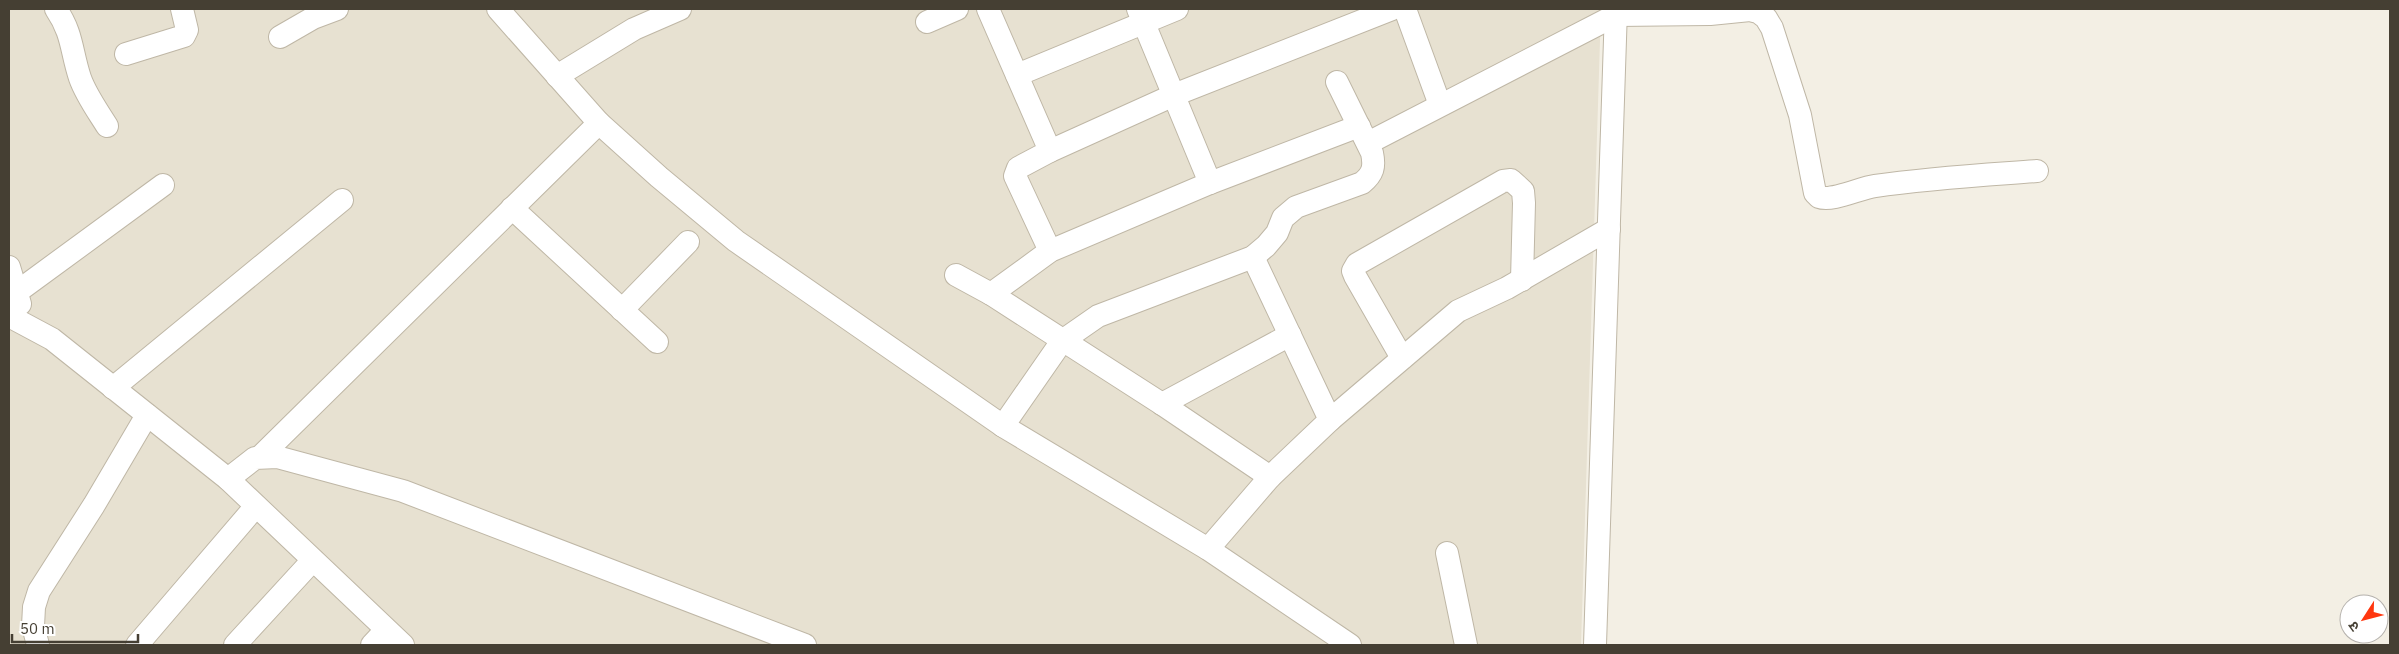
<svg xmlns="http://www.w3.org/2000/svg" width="2399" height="654" font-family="'IBM Plex Sans','Noto Sans Devanagari',sans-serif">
  <rect width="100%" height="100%" fill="#f3efe4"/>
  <!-- residential -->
  <path fill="#e7e1d1" d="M 9,9 L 1601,9 L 1581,645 L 9,645 Z"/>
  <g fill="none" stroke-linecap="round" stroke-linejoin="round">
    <defs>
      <g id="minor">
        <path d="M 56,9 C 73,34 71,51 80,78 C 86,95 97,110 107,126"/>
        <path d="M 498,9 L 599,123 L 659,177 L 736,241 L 1003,426 L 1208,549 L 1350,645"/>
        <path d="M 988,9 L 1050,151 L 1018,168 L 1015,176 L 1050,251"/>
        <path d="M 1138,9 L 1210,183"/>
        <path d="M 1405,9 L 1440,105"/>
        <path d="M 927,22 L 957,9"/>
        <path d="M 280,37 L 313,18 L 337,9"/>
        <path d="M 126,54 L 184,36 L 187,30 L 182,9"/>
        <path d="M 1017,75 L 1177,9"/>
        <path d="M 557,76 L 634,29 L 680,9"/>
        <path d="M 1368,143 L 1616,15 L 1710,14 L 1750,10 L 1758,12 L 1766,18 L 1772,28 L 1800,115 L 1815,193 L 1819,197 C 1832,202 1860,188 1875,186 C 1929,178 1983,175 2037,171"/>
        <path d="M 1050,151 L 1174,95 L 1392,9"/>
        <path d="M 512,208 L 657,342"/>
        <path d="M 9,267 L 20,304"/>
        <path d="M 956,275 L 991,294 L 1162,404 L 1270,477"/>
        <path d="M 17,292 L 163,185"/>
        <path d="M 991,294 L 1050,251 L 1210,183 L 1359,126"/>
        <path d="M 622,310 L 688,242"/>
        <path d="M 9,316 L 52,339 L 228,479 L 403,645"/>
        <path d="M 1402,358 L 1355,276 L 1353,271 L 1357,264 L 1503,181 L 1511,180 L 1523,191 L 1524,203 L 1522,280"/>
        <path d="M 113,388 L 342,200"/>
        <path d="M 1162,404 L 1290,335"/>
        <path d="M 1330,420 L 1458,311 L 1507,288 L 1609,229"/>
        <path d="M 1003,426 L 1062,341 L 1098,316 L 1253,257 L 1266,246 L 1277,233 L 1283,218 L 1296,207 L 1362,183 C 1373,174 1375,167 1372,153 L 1337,82"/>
        <path d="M 261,456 L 599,123"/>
        <path d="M 228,479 L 255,458 L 277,457 L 403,491 L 805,645"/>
        <path d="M 1208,549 L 1270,477 L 1330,420 L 1253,257"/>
        <path d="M 1447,553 L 1466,645"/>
        <path d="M 38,645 L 33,626 L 34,607 L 39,591 L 94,505 L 147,415"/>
        <path d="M 137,645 L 256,506"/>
        <path d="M 235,645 L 313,560"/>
        <path d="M 372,645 L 386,630"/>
        <path d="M 1595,645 L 1616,9"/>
      </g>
    </defs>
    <!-- minor casing -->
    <use href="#minor" stroke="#bfb7a6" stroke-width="24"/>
    <!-- minor -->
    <use href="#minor" stroke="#fff" stroke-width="22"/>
  </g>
  <!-- border -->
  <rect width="2399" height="654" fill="none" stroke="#453f33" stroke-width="20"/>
  <!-- north arrow -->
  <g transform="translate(2364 619) rotate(234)"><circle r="24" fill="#ffffff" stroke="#b5b2ad"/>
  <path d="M0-4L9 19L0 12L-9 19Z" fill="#ff370f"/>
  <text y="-8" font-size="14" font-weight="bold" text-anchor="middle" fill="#453f33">उ</text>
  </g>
  <!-- scale -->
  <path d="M12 634v8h126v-8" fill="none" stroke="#453f33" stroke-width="2.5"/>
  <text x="20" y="634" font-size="15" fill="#453f33" stroke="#ffffff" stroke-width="4" paint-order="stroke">50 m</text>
</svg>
